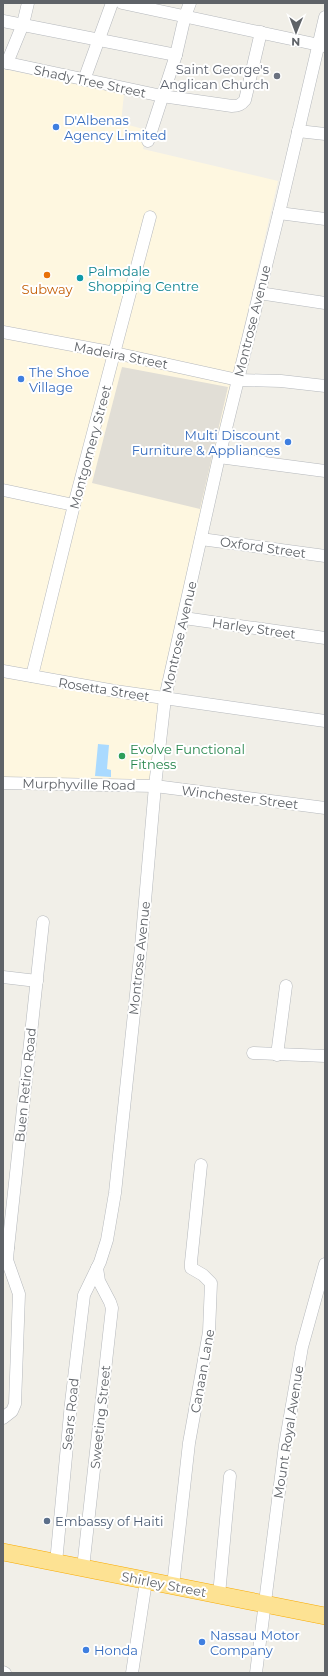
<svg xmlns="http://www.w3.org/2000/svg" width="328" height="1676" font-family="Montserrat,sans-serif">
  <rect width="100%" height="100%" fill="#f1efe8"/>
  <!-- commercial -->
  <path fill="#fef7e0" d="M 3,69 L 124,94 L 121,123 L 147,130 L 143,149 L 278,181 L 159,694 L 150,782 L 3,779 Z"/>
  <!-- education -->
  <path fill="#e1ded6" d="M 122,367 L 228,387 L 200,509 L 92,483 Z"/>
  <!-- water -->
  <path fill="#aadaff" d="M 98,744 L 109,745 L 107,769 L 111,770 L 111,777 L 95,776 Z"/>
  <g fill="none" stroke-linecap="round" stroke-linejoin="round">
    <defs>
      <g id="minor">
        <path d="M 122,3 L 324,46"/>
        <path d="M 3,21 L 176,55"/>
        <path d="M 3,62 L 162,96 L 232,106 C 238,106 241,105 245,100 L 261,32"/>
        <path d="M 7,63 L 23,24 L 28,3"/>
        <path d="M 84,80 L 112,3"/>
        <path d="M 298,131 L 325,134"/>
        <path d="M 148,141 L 176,55 L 185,16 L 190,3"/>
        <path d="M 279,213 L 325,219"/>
        <path d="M 259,293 L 325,303"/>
        <path d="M 3,332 L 115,353 L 238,380 L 281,381 L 325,386"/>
        <path d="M 219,457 L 325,471"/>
        <path d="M 3,490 L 74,505"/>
        <path d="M 201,539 L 325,556"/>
        <path d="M 184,618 L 325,638"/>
        <path d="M 3,671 L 115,691 L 325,721"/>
        <path d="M 32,676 L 74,505 L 150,217"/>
        <path d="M 3,783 L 155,786 L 325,808"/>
        <path d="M 3,977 L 37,981"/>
        <path d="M 253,1053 L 325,1056"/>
        <path d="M 277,1055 L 286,986"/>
        <path d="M 3,1248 L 8,1248 L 7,1260 L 19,1294 L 15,1404 L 12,1411 L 3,1418"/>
        <path d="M 8,1248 L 43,922"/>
        <path d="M 56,1563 L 71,1403 L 84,1295 L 100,1262 L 107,1240 L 115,1193 L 141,947 L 155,786 L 165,698 L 219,457 L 279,213 L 325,17"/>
        <path d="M 83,1568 L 112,1308 L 110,1302 L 99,1281 L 97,1268"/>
        <path d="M 173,1586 L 189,1443 L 209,1332 L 211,1283 L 203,1275 L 191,1268 L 191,1262 L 201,1165"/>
        <path d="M 219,1595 L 230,1476"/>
        <path d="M 3,1672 L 5,1673"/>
        <path d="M 132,1673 L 146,1581"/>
        <path d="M 256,1673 L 285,1445 L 302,1347 L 325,1264"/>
      </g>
      <path id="highway" d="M 3,1552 L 325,1616"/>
    </defs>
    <!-- minor casing -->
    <use href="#minor" stroke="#b5b8bc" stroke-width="13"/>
    <!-- highway casing -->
    <use href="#highway" stroke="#f9ab00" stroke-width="18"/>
    <!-- minor -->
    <use href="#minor" stroke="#fff" stroke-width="12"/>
    <!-- highway -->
    <use href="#highway" stroke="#fde293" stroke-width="17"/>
  </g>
  <!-- markers -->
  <circle fill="#6b7280" stroke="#fff" stroke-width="1.5" cx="277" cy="76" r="4"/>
  <g fill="#3f7fe0" stroke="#fff" stroke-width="1.5">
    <circle cx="56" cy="127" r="4"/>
    <circle cx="21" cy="379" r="4"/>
    <circle cx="288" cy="442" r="4"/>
    <circle cx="202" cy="1642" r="4"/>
    <circle cx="86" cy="1650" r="4"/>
  </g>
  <circle fill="#e8710a" stroke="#fff" stroke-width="1.5" cx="47" cy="275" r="4"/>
  <circle fill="#0f9aa8" stroke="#fff" stroke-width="1.5" cx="80" cy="278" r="4"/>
  <circle fill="#2e9e5b" stroke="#fff" stroke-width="1.5" cx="122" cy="756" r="4"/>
  <circle fill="#5c6f8a" stroke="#fff" stroke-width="1.5" cx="47" cy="1521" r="4"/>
  <g text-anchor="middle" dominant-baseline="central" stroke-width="4" stroke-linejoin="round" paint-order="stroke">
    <!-- worship labels -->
    <g font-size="13" fill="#5b616d" stroke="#fff" text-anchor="end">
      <text x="269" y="69">Saint George's<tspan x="269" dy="15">Anglican Church</tspan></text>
    </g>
    <!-- street labels -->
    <g font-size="13" fill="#5f6368" stroke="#fff">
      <text transform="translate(90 81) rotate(12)">Shady Tree Street</text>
      <text transform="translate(252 321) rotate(-76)">Montrose Avenue</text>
      <text transform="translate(121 355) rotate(11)">Madeira Street</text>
      <text transform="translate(90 447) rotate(-75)">Montgomery Street</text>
      <text transform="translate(263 547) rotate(8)">Oxford Street</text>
      <text transform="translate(254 628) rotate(8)">Harley Street</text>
      <text transform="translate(179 637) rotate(-77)">Montrose Avenue</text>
      <text transform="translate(104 689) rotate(9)">Rosetta Street</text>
      <text transform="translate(79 784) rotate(1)">Murphyville Road</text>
      <text transform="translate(240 797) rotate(7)">Winchester Street</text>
      <text transform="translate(139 958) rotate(-84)">Montrose Avenue</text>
      <text transform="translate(25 1085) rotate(-84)">Buen Retiro Road</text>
      <text transform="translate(202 1371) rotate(-80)">Canaan Lane</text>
      <text transform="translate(70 1414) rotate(-84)">Sears Road</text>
      <text transform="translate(100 1417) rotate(-84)">Sweeting Street</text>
      <text transform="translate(288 1432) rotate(-81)">Mount Royal Avenue</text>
      <text transform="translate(164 1584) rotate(11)">Shirley Street</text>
    </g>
    <!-- shop labels -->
    <g font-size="13" fill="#366cbe" stroke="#fff" text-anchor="start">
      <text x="64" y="120">D'Albenas<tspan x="64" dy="15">Agency Limited</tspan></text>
      <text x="29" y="372">The Shoe<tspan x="29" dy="15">Village</tspan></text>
      <text x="280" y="435" text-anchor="end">Multi Discount<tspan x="280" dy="15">Furniture &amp; Appliances</tspan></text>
      <text x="210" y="1635">Nassau Motor<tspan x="210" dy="15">Company</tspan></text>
      <text x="94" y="1650">Honda</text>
    </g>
    <!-- culture labels -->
    <g font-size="13" fill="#0d838f" stroke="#fff" text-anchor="start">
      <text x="88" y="271">Palmdale<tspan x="88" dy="15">Shopping Centre</tspan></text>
    </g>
    <!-- food labels -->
    <g font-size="13" fill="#c56008" stroke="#fff">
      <text x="47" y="289">Subway</text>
    </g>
    <!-- leisure labels -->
    <g font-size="13" fill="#27864d" stroke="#fff" text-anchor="start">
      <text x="130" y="749">Evolve Functional<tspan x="130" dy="15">Fitness</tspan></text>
    </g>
    <!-- service labels -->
    <g font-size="13" fill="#4e5e75" stroke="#fff" text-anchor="start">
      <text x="55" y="1521">Embassy of Haiti</text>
    </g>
  </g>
  <!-- border -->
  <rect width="328" height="1676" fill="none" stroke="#5f6368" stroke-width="8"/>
  <!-- north arrow -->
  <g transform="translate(296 32) rotate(181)" stroke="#ffffff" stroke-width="3" paint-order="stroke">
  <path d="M0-3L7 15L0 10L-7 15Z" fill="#5f6368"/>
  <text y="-6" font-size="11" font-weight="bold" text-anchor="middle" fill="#5f6368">N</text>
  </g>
</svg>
